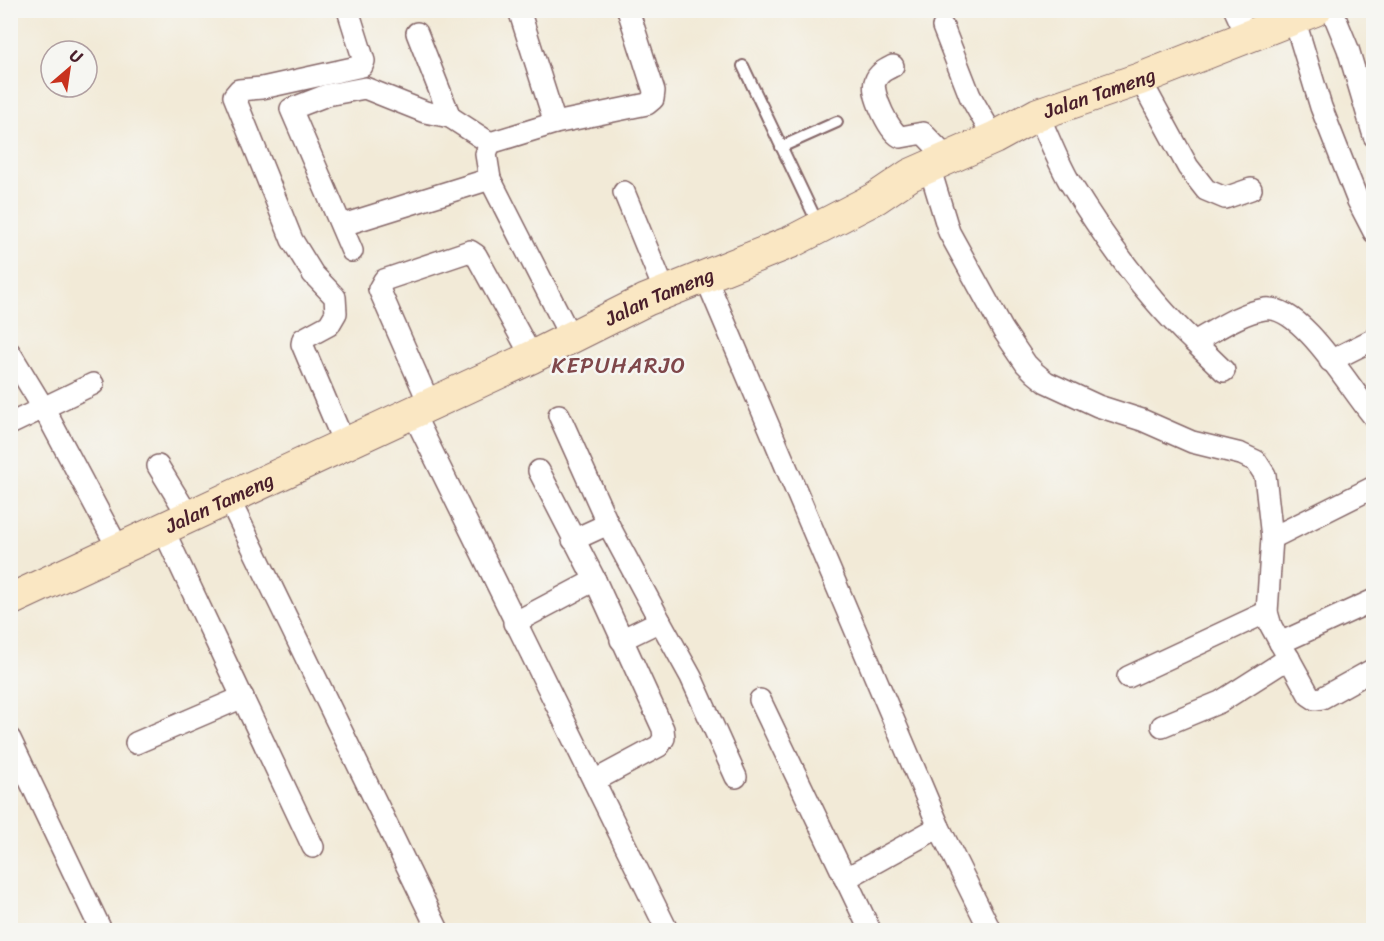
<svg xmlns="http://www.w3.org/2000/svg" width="1384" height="941" font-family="Sriracha,sans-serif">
  <rect width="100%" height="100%" fill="#f6f6f2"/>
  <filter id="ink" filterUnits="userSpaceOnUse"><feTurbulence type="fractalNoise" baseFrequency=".0167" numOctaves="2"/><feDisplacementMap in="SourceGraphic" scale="12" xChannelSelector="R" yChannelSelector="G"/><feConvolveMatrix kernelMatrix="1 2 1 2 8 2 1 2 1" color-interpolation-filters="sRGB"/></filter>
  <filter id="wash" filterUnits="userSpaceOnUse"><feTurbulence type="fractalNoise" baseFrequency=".008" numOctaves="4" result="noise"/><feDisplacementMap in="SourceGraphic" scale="24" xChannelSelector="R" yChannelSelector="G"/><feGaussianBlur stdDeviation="1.35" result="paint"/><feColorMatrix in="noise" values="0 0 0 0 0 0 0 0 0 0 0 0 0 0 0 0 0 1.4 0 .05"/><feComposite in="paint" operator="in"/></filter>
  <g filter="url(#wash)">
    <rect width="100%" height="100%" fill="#f2ead7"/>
  </g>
  <g filter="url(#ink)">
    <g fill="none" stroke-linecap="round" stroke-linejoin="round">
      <defs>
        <g id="lane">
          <path d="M 743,66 L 819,226"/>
          <path d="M 781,147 L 837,122"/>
        </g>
        <g id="street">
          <path d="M 1235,10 L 1247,36"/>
          <path d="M 1332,10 L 1348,49 L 1374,136"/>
          <path d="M 1294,18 L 1321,107 L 1358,201 L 1374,232"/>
          <path d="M 943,27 L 970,96 L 994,138"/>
          <path d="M 417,33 L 450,117"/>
          <path d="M 893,66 C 885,70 878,73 875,82 C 871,93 890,134 901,137 L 923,133 L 947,158"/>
          <path d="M 1140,79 L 1188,167 L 1206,190 L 1225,198 L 1251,189"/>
          <path d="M 1038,114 C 1048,136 1057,160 1069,181 C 1104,238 1145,296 1194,342 C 1216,330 1240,313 1265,309 C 1302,304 1351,391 1374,417"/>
          <path d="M 555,123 L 647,104 L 653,99 L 654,91 L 628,10"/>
          <path d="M 490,143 L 555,123 L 519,10"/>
          <path d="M 929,166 L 949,232 L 1003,330 L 1026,364 L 1035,373 L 1046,382 L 1098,406 L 1142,420 L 1192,442 L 1241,454 L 1256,461 L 1265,475 L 1272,538 L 1267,612 L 1271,626 L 1309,695 L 1315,699 L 1322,698 L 1374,669"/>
          <path d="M 624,192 L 665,292"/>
          <path d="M 343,225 L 490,179"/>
          <path d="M 352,251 L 291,109 L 327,95 L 365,88 L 425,112 L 450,117 L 490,143 L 486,154 L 490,179 L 570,336"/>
          <path d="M 705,276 L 939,827 L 990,930"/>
          <path d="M 1194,342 L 1224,371"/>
          <path d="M 10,353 L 44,409 L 119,550"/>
          <path d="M 1330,361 L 1374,339"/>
          <path d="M 429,403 L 379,289 L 384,280 L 470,251 L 476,255 L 532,357"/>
          <path d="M 412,411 L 667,930"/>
          <path d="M 559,415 L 608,524 L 573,540"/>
          <path d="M 10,424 L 93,384"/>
          <path d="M 344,443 L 302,344 L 303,339 L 329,325 L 336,313 L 335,297 L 313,274 L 292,240 L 234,96 L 239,90 L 262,88 L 362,66 L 364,61 L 348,10"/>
          <path d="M 158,466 L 189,517"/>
          <path d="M 539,471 L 595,580"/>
          <path d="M 229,499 L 438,930"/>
          <path d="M 608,524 L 660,621 L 621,640"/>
          <path d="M 163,529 L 313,847"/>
          <path d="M 1272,538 L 1374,487"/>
          <path d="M 660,621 L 691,677 L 736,777"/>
          <path d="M 514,623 L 595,580 L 663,729 L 664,738 L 659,746 L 594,781"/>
          <path d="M 1280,643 L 1374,600"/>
          <path d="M 1128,677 L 1267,612"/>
          <path d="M 760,700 L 870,930"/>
          <path d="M 1162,726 L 1220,702 L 1289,658"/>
          <path d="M 10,739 L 101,930"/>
          <path d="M 136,743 L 243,697"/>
          <path d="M 845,879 L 939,827"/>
        </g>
        <g id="secondary">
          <path id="s1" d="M 10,600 L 532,357 L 646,300 L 791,242 L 876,198 L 910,175 L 994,138 L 1038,114 L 1140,79 L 1315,10"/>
        </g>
      </defs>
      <!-- lane casing -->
      <use href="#lane" stroke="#856667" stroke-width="14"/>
      <!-- street casing -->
      <use href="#street" stroke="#856667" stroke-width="24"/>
      <!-- secondary casing -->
      <use href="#secondary" stroke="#856667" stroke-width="34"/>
      <!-- lane -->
      <use href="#lane" stroke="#fff" stroke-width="10"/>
      <!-- street -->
      <use href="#street" stroke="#fff" stroke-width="21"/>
      <!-- secondary -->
      <use href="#secondary" stroke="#fae7c3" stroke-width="32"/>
    </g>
  </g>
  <g text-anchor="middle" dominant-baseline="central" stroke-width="5" stroke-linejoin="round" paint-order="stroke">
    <!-- street labels -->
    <g font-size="20" fill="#4a1f2b" stroke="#f6f6f2">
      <text stroke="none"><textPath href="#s1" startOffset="1203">Jalan Tameng</textPath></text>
      <text stroke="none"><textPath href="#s1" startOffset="717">Jalan Tameng</textPath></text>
      <text stroke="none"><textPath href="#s1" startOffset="231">Jalan Tameng</textPath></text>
    </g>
    <!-- quarter labels -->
    <g font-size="22" letter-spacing="1.5" fill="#7f474a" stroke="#f6f6f2">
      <text x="619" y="365">KEPUHARJO</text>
    </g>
  </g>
  <!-- margin -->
  <rect width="1384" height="941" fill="none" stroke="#f6f6f2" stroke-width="36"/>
  <!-- north arrow -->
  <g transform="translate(69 69) rotate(29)"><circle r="28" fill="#f6f6f2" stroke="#b1a0a2" stroke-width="1.5"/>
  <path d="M0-4.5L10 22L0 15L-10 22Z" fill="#c8321e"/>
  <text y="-9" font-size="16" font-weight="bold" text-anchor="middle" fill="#4a1f2b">U</text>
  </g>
</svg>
